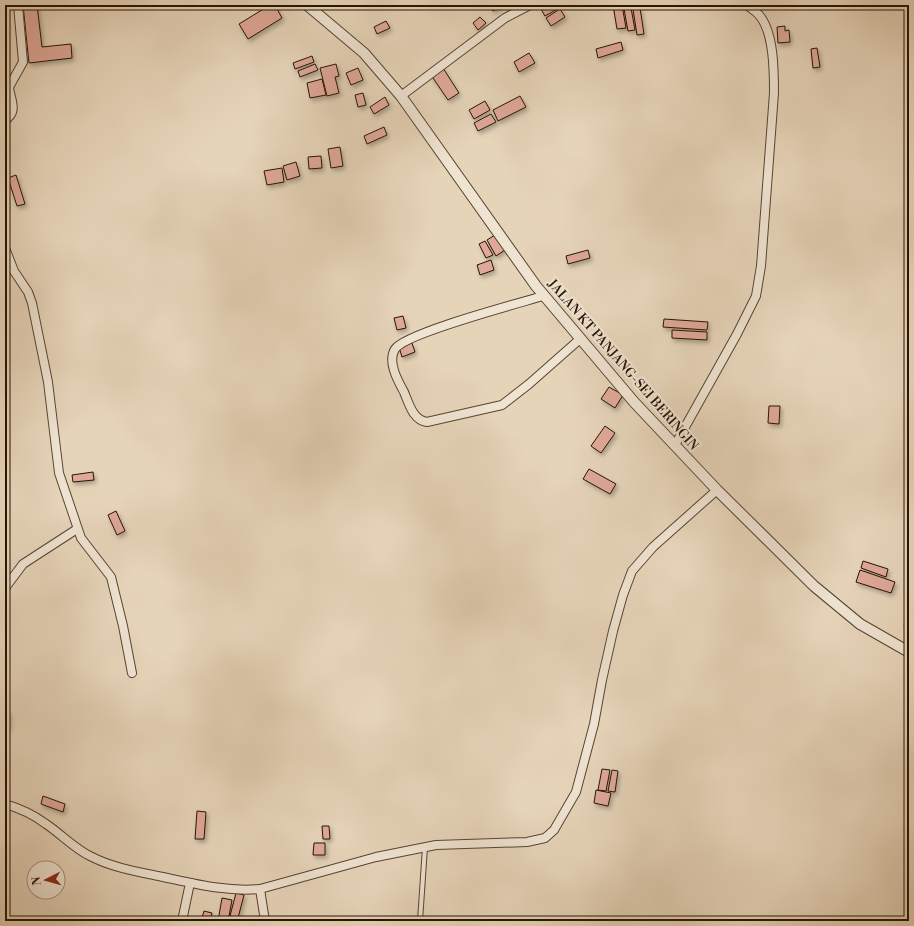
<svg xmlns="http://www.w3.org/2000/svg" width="914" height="926" font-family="'Libre Bodoni',serif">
  <defs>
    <filter id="shadow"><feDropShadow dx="2" dy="3" stdDeviation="2" flood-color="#0004"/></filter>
  </defs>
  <rect width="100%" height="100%" fill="#e6d4b9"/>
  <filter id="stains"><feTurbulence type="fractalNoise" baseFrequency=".005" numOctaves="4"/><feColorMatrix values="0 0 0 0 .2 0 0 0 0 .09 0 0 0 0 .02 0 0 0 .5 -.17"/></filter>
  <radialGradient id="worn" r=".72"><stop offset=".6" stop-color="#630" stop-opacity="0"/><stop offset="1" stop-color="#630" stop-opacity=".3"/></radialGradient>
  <!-- building -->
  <g fill="#dfa898" stroke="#271401" filter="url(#shadow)">
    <path d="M 23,5 L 37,5 L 42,47 L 71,44 L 72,58 L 29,63 Z"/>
    <path d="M 270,5 L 275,5 L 282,18 L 248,39 L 239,24 Z"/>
    <path d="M 490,5 L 502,5 L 493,11 Z"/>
    <path d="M 548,5 L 557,5 L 559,8 L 545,16 L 541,9 Z"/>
    <path d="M 613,5 L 622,5 L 626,28 L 617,29 Z"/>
    <path d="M 631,8 L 635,30 L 628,31 L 624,9 Z"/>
    <path d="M 640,8 L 644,34 L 637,35 L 633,9 Z"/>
    <path d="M 560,9 L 565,17 L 551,26 L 546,18 Z"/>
    <path d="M 480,17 L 486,23 L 478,30 L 473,23 Z"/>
    <path d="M 386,21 L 390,28 L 377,34 L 374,27 Z"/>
    <path d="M 785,26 L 785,31 L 789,30 L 790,42 L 778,43 L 777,27 Z"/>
    <path d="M 621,42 L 623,50 L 598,58 L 596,49 Z"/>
    <path d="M 817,48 L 820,67 L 813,68 L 811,49 Z"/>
    <path d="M 529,53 L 535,63 L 519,72 L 514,62 Z"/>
    <path d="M 312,56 L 314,62 L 295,69 L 293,63 Z"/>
    <path d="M 315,64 L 318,70 L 300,77 L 298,71 Z"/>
    <path d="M 336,64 L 339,76 L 335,77 L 339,93 L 327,96 L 320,68 Z"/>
    <path d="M 358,68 L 363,80 L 351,85 L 346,73 Z"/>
    <path d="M 443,68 L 459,93 L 448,100 L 431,75 Z"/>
    <path d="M 322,79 L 326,95 L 310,98 L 307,83 Z"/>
    <path d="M 363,93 L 366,105 L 358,107 L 355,95 Z"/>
    <path d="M 520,96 L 526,107 L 498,121 L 493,110 Z"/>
    <path d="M 385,97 L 389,105 L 374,114 L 370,107 Z"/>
    <path d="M 485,101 L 490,110 L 474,119 L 469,110 Z"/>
    <path d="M 491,114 L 496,122 L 478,131 L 474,123 Z"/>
    <path d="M 384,127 L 387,135 L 367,144 L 364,136 Z"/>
    <path d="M 340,147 L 343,166 L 331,168 L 328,149 Z"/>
    <path d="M 321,156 L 322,168 L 309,169 L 308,157 Z"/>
    <path d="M 296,162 L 300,176 L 287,180 L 283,166 Z"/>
    <path d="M 282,168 L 284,182 L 267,185 L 264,171 Z"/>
    <path d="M 16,175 L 25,204 L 17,206 L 8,178 Z"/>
    <path d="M 495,235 L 505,250 L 496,256 L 487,240 Z"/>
    <path d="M 485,241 L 493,255 L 486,258 L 479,244 Z"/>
    <path d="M 588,250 L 590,258 L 568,264 L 566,256 Z"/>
    <path d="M 491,260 L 494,270 L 480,275 L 477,265 Z"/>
    <path d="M 403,316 L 406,328 L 397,330 L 394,318 Z"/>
    <path d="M 664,319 L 708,322 L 707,330 L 663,327 Z"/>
    <path d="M 672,330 L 707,332 L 707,340 L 672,338 Z"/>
    <path d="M 412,343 L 415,352 L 402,357 L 399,347 Z"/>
    <path d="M 609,387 L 623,395 L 615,408 L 601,399 Z"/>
    <path d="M 769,406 L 780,406 L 779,424 L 768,423 Z"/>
    <path d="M 605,426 L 615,433 L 601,453 L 591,446 Z"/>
    <path d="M 589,469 L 616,484 L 610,494 L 583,479 Z"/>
    <path d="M 93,472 L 94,480 L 73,482 L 72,475 Z"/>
    <path d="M 116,511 L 125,531 L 117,535 L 108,515 Z"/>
    <path d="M 863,561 L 888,569 L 886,577 L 861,568 Z"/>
    <path d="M 860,570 L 895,582 L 891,593 L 856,582 Z"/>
    <path d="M 909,614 L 909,628 L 904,626 Z"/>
    <path d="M 5,712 L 9,712 L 8,729 L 5,729 Z"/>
    <path d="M 602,769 L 610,770 L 606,791 L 598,790 Z"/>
    <path d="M 612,770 L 618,771 L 615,792 L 608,791 Z"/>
    <path d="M 596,790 L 611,793 L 608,806 L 594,803 Z"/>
    <path d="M 43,796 L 65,804 L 63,812 L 41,804 Z"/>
    <path d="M 197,811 L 206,812 L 204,839 L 195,839 Z"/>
    <path d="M 322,826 L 329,826 L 330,839 L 323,839 Z"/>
    <path d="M 314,843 L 325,843 L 325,855 L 313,855 Z"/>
    <path d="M 236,893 L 244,895 L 238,918 L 230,916 Z"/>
    <path d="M 222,898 L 232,900 L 228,921 L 218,921 Z"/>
    <path d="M 204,911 L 212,913 L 210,921 L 201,921 Z"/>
  </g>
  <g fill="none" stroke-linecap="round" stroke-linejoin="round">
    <defs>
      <path id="service" d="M 420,921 L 425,847"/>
      <g id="minor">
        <path d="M 401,96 L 505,18 L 530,5"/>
        <path d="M 5,120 C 19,112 10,99 9,87 L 23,62 L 18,5"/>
        <path d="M 5,248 L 14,271 L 28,292 L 32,303 L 48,382 L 59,473 L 81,538 L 111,577 L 123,626 L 132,673"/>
        <path d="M 543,296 C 520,303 405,333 395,349 C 387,362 398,381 404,392 C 409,404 413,420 427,422 L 502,405 L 529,384 L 580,339"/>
        <path d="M 675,445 L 737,334 L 756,296 L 761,266 L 774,93 C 774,71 774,32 759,15 C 756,11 751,9 747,5"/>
        <path d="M 5,588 L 23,564 L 77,529"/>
        <path d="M 5,804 C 19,808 34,815 46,824 C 61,834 74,848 90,856 C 113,868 139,872 163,877 C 196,884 227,892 260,889 L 376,857 L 436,845 L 527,842 L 545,838 L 554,830 L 576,792 L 594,724 L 602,680 L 613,631 L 623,595 L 632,571 L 653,547 L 717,490"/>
        <path d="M 260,889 L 265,921"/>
        <path d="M 182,921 L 190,883"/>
      </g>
      <path id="tertiary" d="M 307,5 L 364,53 L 401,96 L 536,286 L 634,402 L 717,490 L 814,586 L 860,624 L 909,652"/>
    </defs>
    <!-- service casing -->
    <use href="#service" stroke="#57442f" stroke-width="6"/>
    <!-- minor casing -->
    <use href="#minor" stroke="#57442f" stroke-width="10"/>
    <!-- tertiary casing -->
    <use href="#tertiary" stroke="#57442f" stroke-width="12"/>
    <!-- service -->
    <use href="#service" stroke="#efe3d2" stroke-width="4"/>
    <!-- minor -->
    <use href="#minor" stroke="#efe3d2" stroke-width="8"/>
    <!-- tertiary -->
    <use href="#tertiary" stroke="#efe3d2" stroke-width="10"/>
  </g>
  <g text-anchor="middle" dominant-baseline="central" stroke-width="4" stroke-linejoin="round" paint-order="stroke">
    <!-- street labels -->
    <g font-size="13" fill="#271401" stroke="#efe3d2">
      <text transform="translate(623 365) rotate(49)">JALAN KT PANJANG-SEI BERINGIN</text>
    </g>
  </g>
  <!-- margin -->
  <rect width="914" height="926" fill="none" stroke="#e6d4b9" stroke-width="20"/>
  <rect x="6" y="6" width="902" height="914" fill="none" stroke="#271401" stroke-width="2"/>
  <rect x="10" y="10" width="894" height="906" fill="none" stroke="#271401"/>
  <!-- north arrow -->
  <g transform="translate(46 880) rotate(264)"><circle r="19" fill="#efe3d2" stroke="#9f907e"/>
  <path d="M0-3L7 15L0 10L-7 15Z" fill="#8f2418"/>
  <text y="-6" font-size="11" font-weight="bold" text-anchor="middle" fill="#271401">N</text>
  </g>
  <rect width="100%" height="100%" filter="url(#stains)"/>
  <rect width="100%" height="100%" fill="url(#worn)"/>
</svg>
